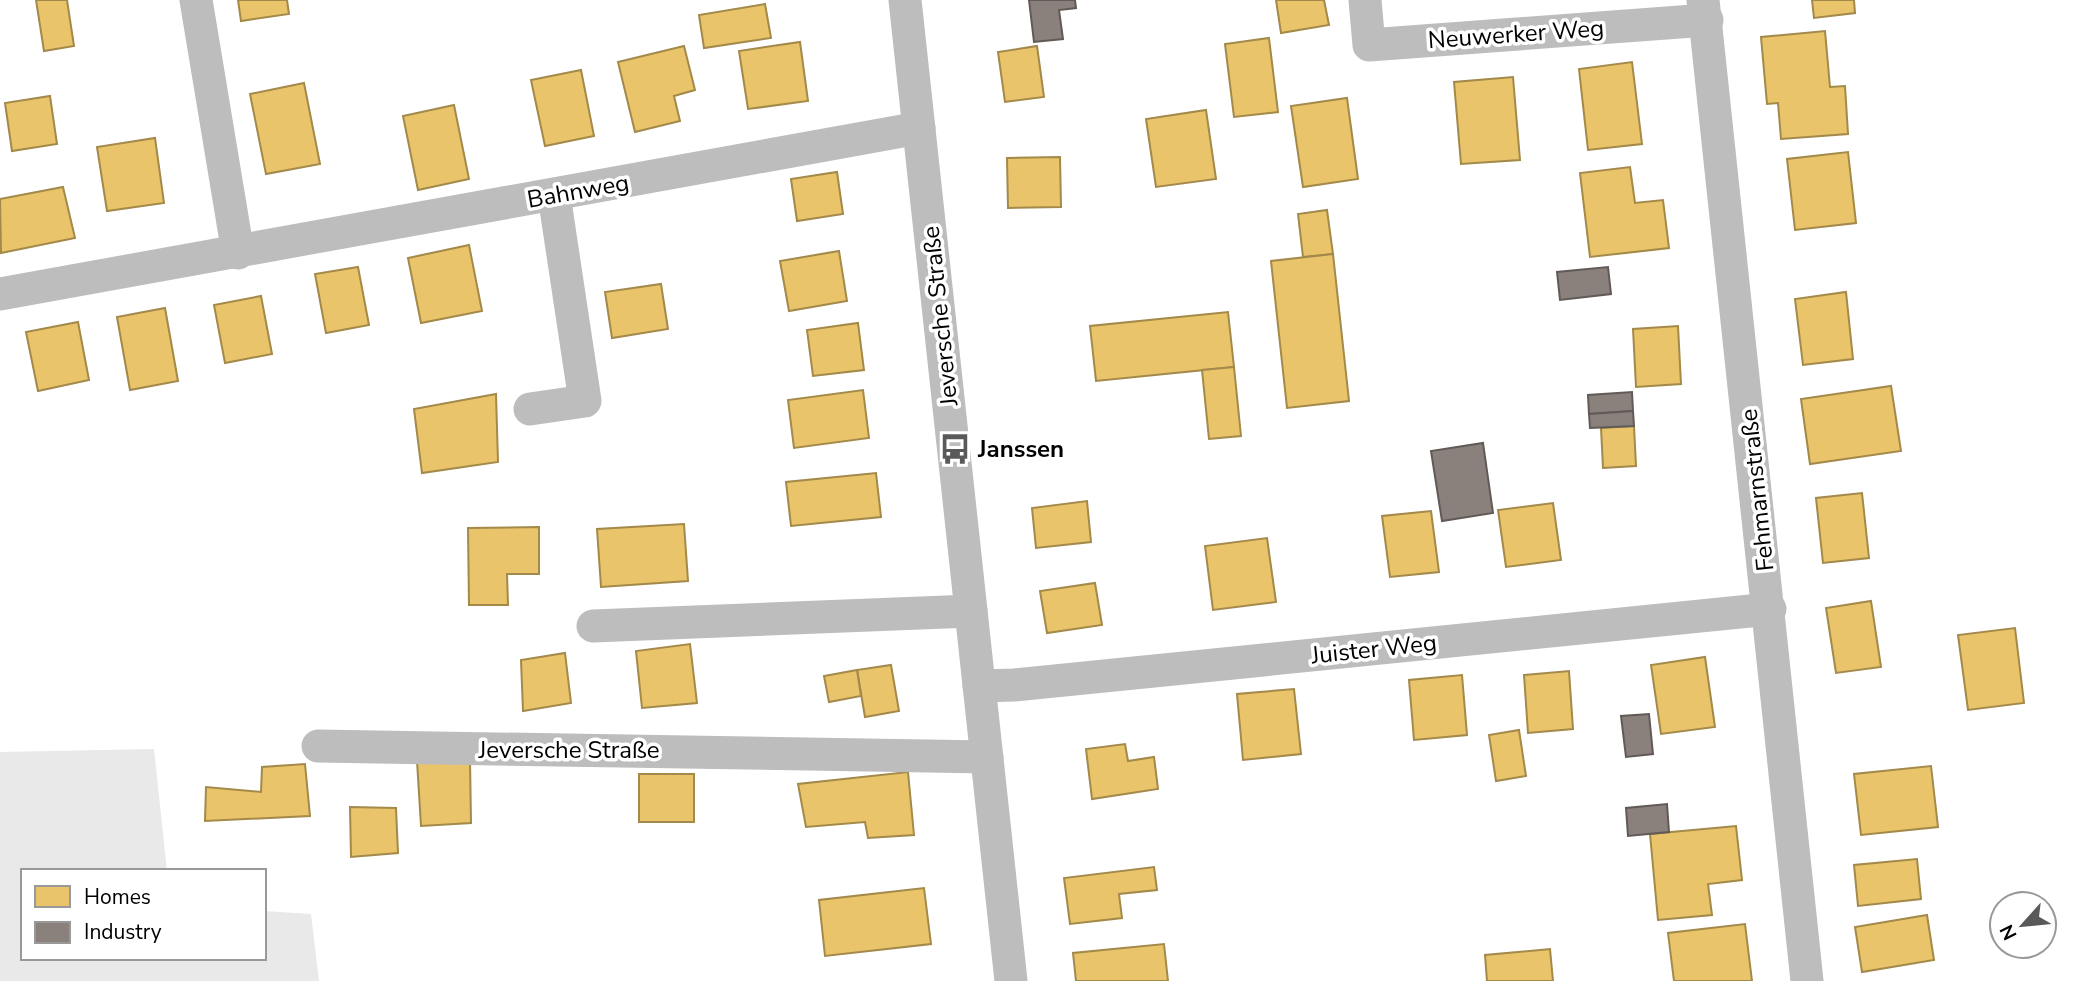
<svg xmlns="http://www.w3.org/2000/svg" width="2079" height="981" font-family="'Nunito Sans',sans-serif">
  <rect width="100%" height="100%" fill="#fff"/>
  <!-- green -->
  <path fill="#e9e9e9" d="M 154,749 L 167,871 L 23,871 L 23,958 L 264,958 L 264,911 L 311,914 L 319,981 L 0,981 L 0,752 Z"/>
  <!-- homes -->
  <g fill="#e9c46a" stroke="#a3894a" stroke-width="2">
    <path d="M 36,0 L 67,0 L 74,46 L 44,51 Z"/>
    <path d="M 238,0 L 287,0 L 289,14 L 241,21 Z"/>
    <path d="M 1276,0 L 1324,0 L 1329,25 L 1281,33 Z"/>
    <path d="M 1812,0 L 1854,0 L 1855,13 L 1814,18 Z"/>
    <path d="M 765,4 L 771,38 L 704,48 L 699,15 Z"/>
    <path d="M 1825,31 L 1830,87 L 1845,86 L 1848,134 L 1781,139 L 1778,103 L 1767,104 L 1761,37 Z"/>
    <path d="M 1269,38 L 1278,112 L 1234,117 L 1225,44 Z"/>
    <path d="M 800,42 L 808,101 L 748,109 L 739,51 Z"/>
    <path d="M 684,46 L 695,90 L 674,96 L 680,121 L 635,132 L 618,62 Z"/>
    <path d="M 1037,46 L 1044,97 L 1005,102 L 998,52 Z"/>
    <path d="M 1632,62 L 1642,144 L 1588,150 L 1579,69 Z"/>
    <path d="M 581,70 L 594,136 L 545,146 L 531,80 Z"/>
    <path d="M 1513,77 L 1520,160 L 1461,164 L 1454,82 Z"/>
    <path d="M 304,83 L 320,164 L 266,174 L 250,94 Z"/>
    <path d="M 50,96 L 57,144 L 12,151 L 5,103 Z"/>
    <path d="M 1347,98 L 1358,179 L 1303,187 L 1291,106 Z"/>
    <path d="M 454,105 L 469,179 L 418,190 L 403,116 Z"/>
    <path d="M 1206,110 L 1216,179 L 1156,187 L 1146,119 Z"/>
    <path d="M 155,138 L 164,203 L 107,211 L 97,147 Z"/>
    <path d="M 1848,152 L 1856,223 L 1795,230 L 1787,159 Z"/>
    <path d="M 1060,157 L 1061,207 L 1008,208 L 1007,158 Z"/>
    <path d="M 1630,167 L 1635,203 L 1663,200 L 1669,248 L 1590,257 L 1580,173 Z"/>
    <path d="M 837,172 L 843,214 L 797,221 L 791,179 Z"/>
    <path d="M 63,187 L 75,238 L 1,253 L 0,199 Z"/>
    <path d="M 1327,210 L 1333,254 L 1303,257 L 1298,214 Z"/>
    <path d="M 469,245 L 482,311 L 421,323 L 408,258 Z"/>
    <path d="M 839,251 L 847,301 L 789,311 L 780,261 Z"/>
    <path d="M 1333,254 L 1349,401 L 1287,408 L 1271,261 Z"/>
    <path d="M 358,267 L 369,325 L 326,333 L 315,274 Z"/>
    <path d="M 661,284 L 668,329 L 612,338 L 605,292 Z"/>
    <path d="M 1846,292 L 1853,359 L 1803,365 L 1795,299 Z"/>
    <path d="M 261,296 L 272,354 L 225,363 L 214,305 Z"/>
    <path d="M 165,308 L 178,381 L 130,390 L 117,317 Z"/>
    <path d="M 1228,312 L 1234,367 L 1096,381 L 1090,326 Z"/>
    <path d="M 78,322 L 89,380 L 38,391 L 26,332 Z"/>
    <path d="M 858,323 L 864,370 L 813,376 L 807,330 Z"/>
    <path d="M 1678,326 L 1681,384 L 1636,387 L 1633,329 Z"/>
    <path d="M 1234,367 L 1241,436 L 1209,439 L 1202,370 Z"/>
    <path d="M 1891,386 L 1901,451 L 1810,464 L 1801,399 Z"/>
    <path d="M 863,390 L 869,438 L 794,448 L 788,400 Z"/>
    <path d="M 496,394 L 498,462 L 422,473 L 414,409 Z"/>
    <path d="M 1634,426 L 1636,466 L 1603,468 L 1601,428 Z"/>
    <path d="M 876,473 L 881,517 L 791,526 L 786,482 Z"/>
    <path d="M 1862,493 L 1869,558 L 1823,563 L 1816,498 Z"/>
    <path d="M 1087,501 L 1091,542 L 1036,548 L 1032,508 Z"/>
    <path d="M 1553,503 L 1561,560 L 1506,567 L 1498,510 Z"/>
    <path d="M 1431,511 L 1439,572 L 1390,577 L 1382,516 Z"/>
    <path d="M 684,524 L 688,581 L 601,587 L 597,529 Z"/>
    <path d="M 539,527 L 539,574 L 507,574 L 508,605 L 469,605 L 468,528 Z"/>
    <path d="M 1267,538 L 1276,602 L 1213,610 L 1205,546 Z"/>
    <path d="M 1095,583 L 1102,625 L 1047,633 L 1040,591 Z"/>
    <path d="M 1871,601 L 1881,667 L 1836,673 L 1826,608 Z"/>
    <path d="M 2015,628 L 2024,703 L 1968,710 L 1958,635 Z"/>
    <path d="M 690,644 L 697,703 L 642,708 L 636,651 Z"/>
    <path d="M 565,653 L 571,703 L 523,711 L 521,660 Z"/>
    <path d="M 1705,657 L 1715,727 L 1661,734 L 1651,665 Z"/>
    <path d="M 891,665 L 899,711 L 865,717 L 857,670 Z"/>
    <path d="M 857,670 L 861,696 L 829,702 L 824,676 Z"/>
    <path d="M 1569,671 L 1573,729 L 1528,733 L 1524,675 Z"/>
    <path d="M 1462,675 L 1467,735 L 1414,740 L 1409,680 Z"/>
    <path d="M 1294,689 L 1301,754 L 1243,760 L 1237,694 Z"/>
    <path d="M 1519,730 L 1526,776 L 1496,781 L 1489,735 Z"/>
    <path d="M 1125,744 L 1128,761 L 1154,757 L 1158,789 L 1092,799 L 1086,749 Z"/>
    <path d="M 470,759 L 471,823 L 421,826 L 417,761 Z"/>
    <path d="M 305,764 L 310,816 L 205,821 L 206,787 L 261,792 L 262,767 Z"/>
    <path d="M 1931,766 L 1938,827 L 1861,835 L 1854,774 Z"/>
    <path d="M 908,772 L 914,835 L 868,838 L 865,822 L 806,827 L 798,784 Z"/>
    <rect x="639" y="774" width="55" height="48"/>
    <path d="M 350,807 L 396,808 L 398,853 L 351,857 Z"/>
    <path d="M 1736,826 L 1742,880 L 1708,884 L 1712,915 L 1658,920 L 1650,834 Z"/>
    <path d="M 1917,859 L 1921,899 L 1858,906 L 1854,865 Z"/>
    <path d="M 1154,867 L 1157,890 L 1119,894 L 1122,918 L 1070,924 L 1064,878 Z"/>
    <path d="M 924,888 L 931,944 L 825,956 L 819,900 Z"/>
    <path d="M 1927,915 L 1934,960 L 1862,972 L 1855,927 Z"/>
    <path d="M 1745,924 L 1752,981 L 1674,981 L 1668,933 Z"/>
    <path d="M 1164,944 L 1168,981 L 1076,981 L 1073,953 Z"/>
    <path d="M 1550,949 L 1553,981 L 1487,981 L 1485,955 Z"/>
  </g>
  <!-- industry -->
  <g fill="#8a817c" stroke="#615a57" stroke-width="2">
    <path d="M 1029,0 L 1075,0 L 1076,8 L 1059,10 L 1063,39 L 1034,42 Z"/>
    <path d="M 1608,267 L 1611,294 L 1560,300 L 1557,272 Z"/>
    <path d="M 1632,392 L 1633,411 L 1589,414 L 1588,395 Z"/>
    <path d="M 1633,411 L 1634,426 L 1590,428 L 1589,414 Z"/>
    <path d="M 1483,443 L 1493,513 L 1442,521 L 1431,451 Z"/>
    <path d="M 1649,714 L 1653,754 L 1626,757 L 1621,716 Z"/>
    <path d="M 1667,804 L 1669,832 L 1628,836 L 1626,808 Z"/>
  </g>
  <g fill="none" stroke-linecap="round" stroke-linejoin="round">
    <!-- minor -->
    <g stroke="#bdbdbd" stroke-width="33">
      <path d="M 196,0 L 238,253"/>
      <path d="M 905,0 L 1011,981"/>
      <path d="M 1365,0 L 1369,45 L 1707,20"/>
      <path d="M 1703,0 L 1807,981"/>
      <path d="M 0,294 L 919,128"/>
      <path d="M 530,409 L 585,401 L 554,195"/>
      <path d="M 593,626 L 971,611"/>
      <path d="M 979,686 L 1014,685 L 1770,609"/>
      <path d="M 318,746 L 987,757"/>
    </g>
  </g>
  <!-- icons -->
  <defs>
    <symbol id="bus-bare" viewBox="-9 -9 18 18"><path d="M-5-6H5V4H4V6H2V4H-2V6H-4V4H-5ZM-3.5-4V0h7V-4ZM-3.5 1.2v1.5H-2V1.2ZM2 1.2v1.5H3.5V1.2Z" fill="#595959" stroke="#fff" stroke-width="2.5" paint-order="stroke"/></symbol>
  </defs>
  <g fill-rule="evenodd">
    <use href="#bus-bare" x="933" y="427" width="44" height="44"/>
  </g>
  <g text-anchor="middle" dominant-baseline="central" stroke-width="7" stroke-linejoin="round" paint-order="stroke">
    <!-- street labels -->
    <g font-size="24" fill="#000" stroke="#fff">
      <text transform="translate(1516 34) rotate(-4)">Neuwerker Weg</text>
      <text transform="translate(578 191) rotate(-10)">Bahnweg</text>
      <text transform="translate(940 316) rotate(-96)">Jeversche Straße</text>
      <text transform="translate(1757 490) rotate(-96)">Fehmarnstraße</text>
      <text transform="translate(1374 649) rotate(-6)">Juister Weg</text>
      <text x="569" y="750">Jeversche Straße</text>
    </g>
    <!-- poi labels -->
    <g font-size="24" font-weight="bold" fill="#000" stroke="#fff" text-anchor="start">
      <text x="978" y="449">Janssen</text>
    </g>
  </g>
  <!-- legend -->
  <rect x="21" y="869" width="245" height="91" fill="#ffffff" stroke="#999999" stroke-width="2"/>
  <rect x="35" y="886" width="35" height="21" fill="#e9c46a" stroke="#999999" stroke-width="2"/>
  <text x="84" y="904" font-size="21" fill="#000000">Homes</text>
  <rect x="35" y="922" width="35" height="21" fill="#8a817c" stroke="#999999" stroke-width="2"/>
  <text x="84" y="939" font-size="21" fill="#000000">Industry</text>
  <!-- north arrow -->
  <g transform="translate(2023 925) rotate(243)"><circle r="33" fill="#ffffff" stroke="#999999" stroke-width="2"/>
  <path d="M0-5L12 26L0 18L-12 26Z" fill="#595959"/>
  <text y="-10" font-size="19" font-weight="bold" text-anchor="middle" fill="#000000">N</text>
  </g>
</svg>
